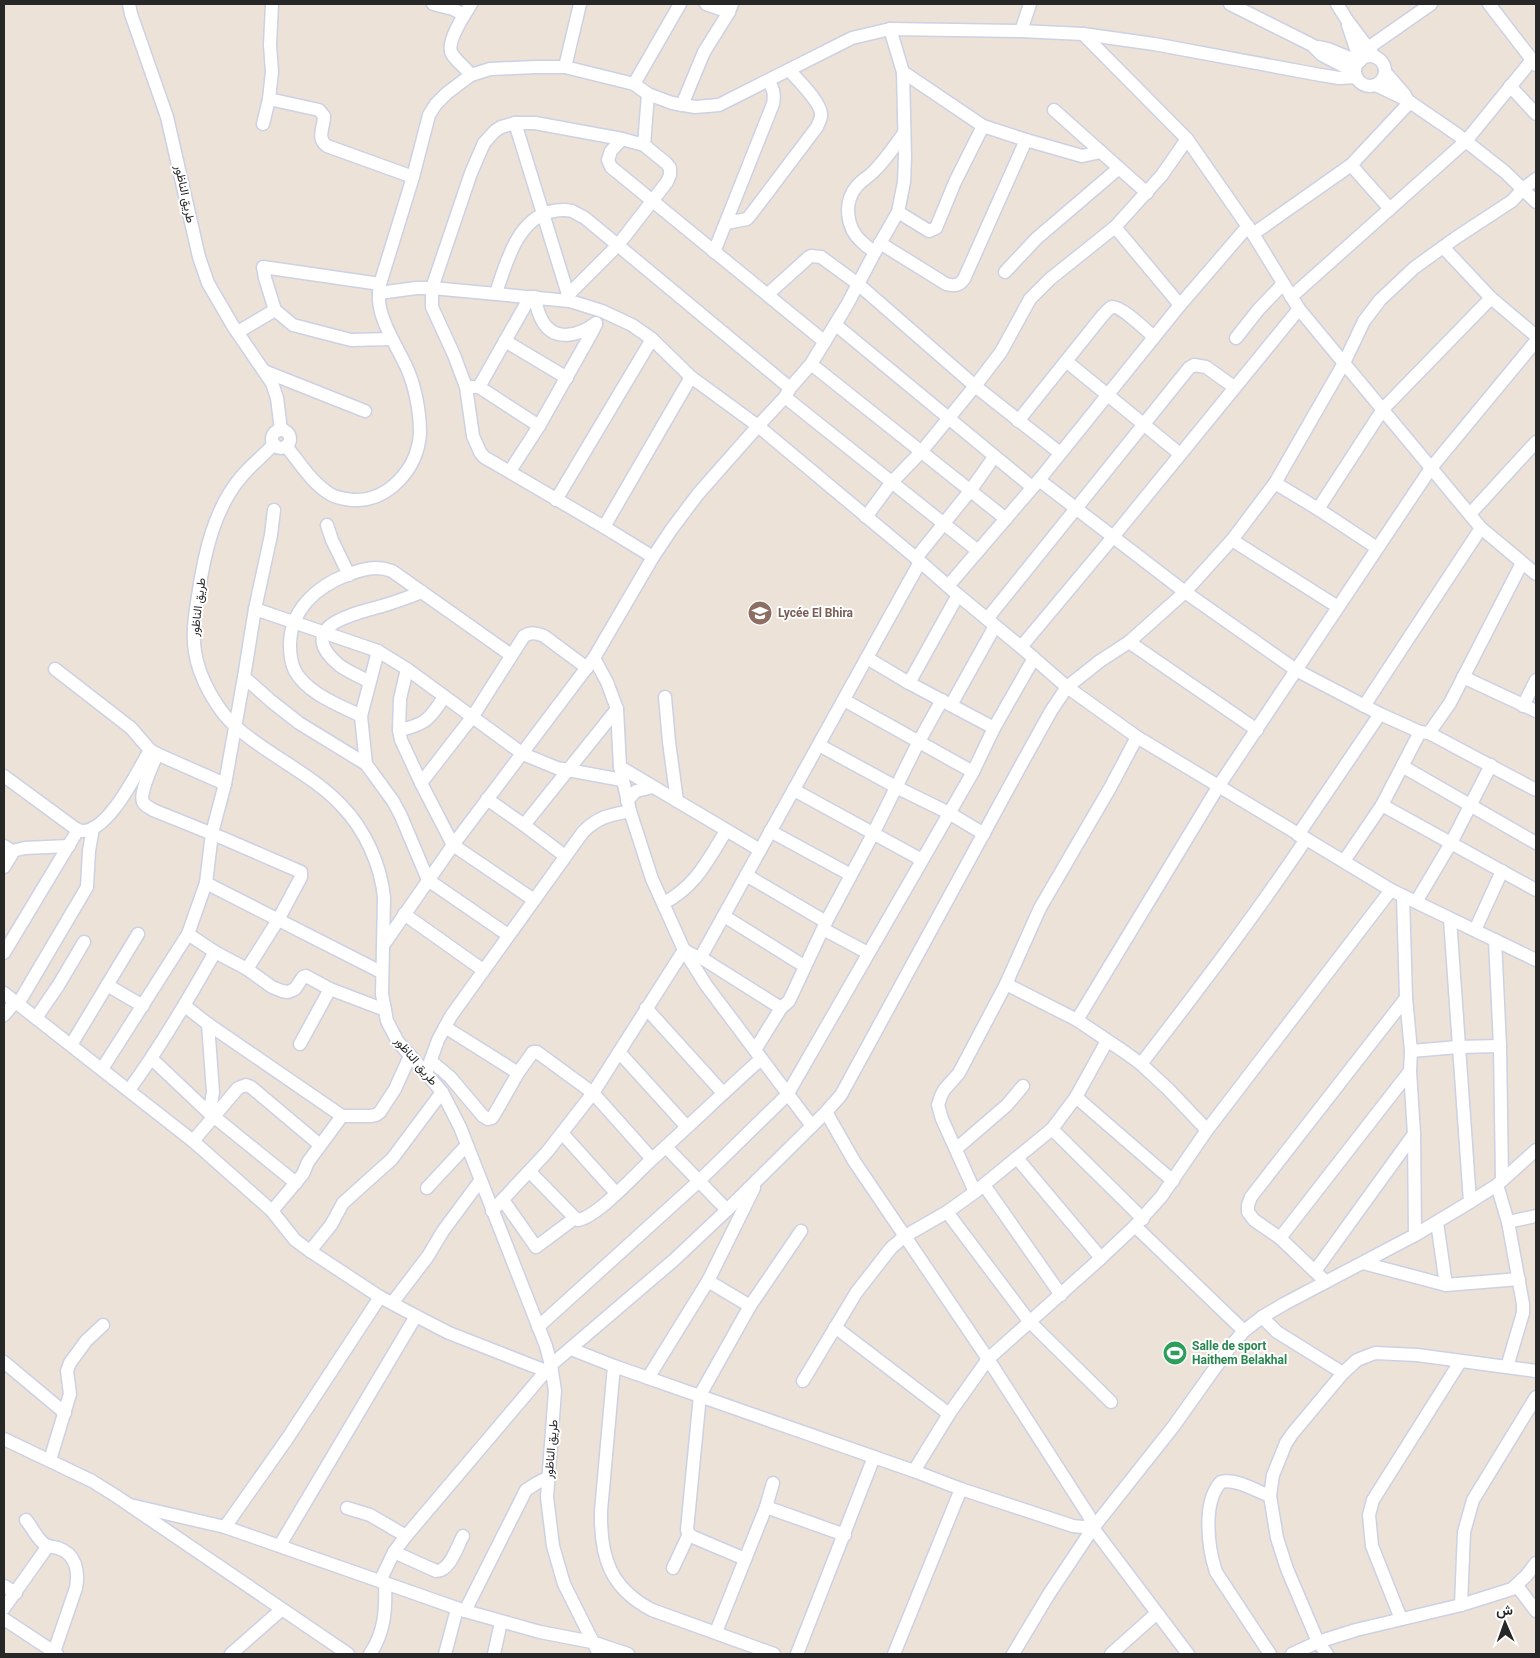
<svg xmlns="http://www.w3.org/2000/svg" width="1540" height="1658" font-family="Roboto,Vazirmatn,sans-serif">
  <rect width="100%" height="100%" fill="#ece2d7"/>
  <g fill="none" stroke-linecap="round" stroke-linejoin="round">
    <defs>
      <g id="minor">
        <path d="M 129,4 L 131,14 L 167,117 L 199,257 L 208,283 L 233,326 L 272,383 L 277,398 L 281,430"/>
        <path d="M 433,4 L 453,9 L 464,15"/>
        <path d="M 471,4 C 465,14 445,43 452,54 C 456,61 466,68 471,75"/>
        <path d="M 706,4 L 729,12 L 732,4"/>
        <path d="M 1230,4 L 1312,45 L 1322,55 L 1355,72"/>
        <path d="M 1337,4 L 1347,20 L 1372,53"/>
        <path d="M 1489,4 L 1536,65"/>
        <path d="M 1348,25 L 1360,61"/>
        <path d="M 1021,31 L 1030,4"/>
        <path d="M 1083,34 L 1187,139 L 1253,234 L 1299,309 L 1481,528 L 1536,574"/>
        <path d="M 1319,47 L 1328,49 L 1359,62"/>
        <path d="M 1368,48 L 1431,4"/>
        <circle cx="1370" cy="71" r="15"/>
        <path d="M 565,67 L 580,4"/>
        <path d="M 903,72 L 983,126 L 1026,140 L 1082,156 L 1101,152"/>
        <path d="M 1385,72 L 1405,95 L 1407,100"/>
        <path d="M 634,84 L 680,4"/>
        <path d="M 1376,85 L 1407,100 L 1458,135 L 1505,172 L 1536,202"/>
        <path d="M 1510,86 L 1536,114"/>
        <path d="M 269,99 L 319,110 L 324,116 C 324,128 316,138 327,146 L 413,177"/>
        <path d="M 682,105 L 704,52 L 729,12"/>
        <path d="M 1054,110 L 1147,193"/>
        <path d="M 515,123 L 570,301"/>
        <path d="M 263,124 L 269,99 L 272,72 L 270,45 L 272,4"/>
        <path d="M 622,139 L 611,151 L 608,160 L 611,167 L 825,342"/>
        <path d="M 644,145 L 648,94"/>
        <path d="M 1351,165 L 1390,209"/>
        <path d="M 898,212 L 929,231 L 936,228 L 955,182 L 983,126"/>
        <path d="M 726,223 L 747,219 L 752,213 L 817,127 C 818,124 821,119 821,116 C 823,104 797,79 789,70"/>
        <path d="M 1115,227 L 1180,305"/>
        <path d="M 1253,234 L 1351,165 L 1410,102"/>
        <path d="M 880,243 L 946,284 C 954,286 959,286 964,279 L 1026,140"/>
        <path d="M 1443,247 L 1491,298 L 1536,336"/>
        <path d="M 714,252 L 773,104 C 775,94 773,89 769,81"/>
        <path d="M 875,252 C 870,249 866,246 862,242 C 846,228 843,202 857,186 C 862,180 870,176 875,170 C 886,159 895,146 904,133"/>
        <path d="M 1005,272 L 1037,238 L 1119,168"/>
        <path d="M 380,284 L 263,267 L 265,278 L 275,310 L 293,325 L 351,340 L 392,339"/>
        <path d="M 379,293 L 416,288 L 432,288 L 570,301 L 602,311 L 632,325 L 652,339 L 691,377 L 758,426 L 916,558 L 958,595 L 1021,647 L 1067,687 L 1137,737 L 1391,890 L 1536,960"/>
        <path d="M 496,293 C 506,264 516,222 549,212 C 556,210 564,209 572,211 C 576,213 581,216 585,218 L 790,388"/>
        <path d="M 768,294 L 809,257 L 811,256 L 821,257 L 858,284 L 975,386 L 1060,453"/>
        <path d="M 568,295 L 618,245 L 667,182 L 670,175 L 670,168 L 666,163 L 644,145 L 622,139 L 535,123 L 515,123 L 501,127 L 495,131 L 484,143 L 471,173 L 432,288 L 432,307 L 454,355 L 466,387 L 473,436 L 480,452 L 484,457 L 604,527 L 653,557"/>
        <path d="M 535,297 C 536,303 537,310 540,316 C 551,343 577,337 596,323"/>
        <path d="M 1291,297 L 1466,141 L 1532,60"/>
        <path d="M 836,325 L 1032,487"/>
        <path d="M 238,332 L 275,310"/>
        <path d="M 1236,338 L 1259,309 L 1283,284"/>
        <path d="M 505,341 L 567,378"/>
        <path d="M 1066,361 L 1180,454"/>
        <path d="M 811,364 L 1006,519"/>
        <path d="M 264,371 L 365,411"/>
        <path d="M 471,387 L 479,387 L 539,426"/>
        <path d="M 479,387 L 530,297"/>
        <path d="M 785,397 L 978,551"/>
        <path d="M 1018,421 L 1103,315 C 1105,313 1109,308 1112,307 C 1120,305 1147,331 1154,337"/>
        <circle cx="281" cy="439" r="9"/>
        <path d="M 274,444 C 264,455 251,465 242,476 C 214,508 204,555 198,596 C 195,614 192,633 195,652 C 199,678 217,710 236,727 C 269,756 312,774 342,806 C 365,830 381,865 384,898 L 382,994 L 387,1021 L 398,1042 L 426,1073 L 442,1092 L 460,1127 L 546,1346 L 551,1365 L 555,1391 L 547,1497 L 553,1546 L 564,1584 L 599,1654"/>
        <path d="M 286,446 C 300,463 311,482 330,494 C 336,498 345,499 352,500 C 389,502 418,468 420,433 C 420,411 415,385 406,366 C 397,347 379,319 379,299 C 379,294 379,289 380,284 L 413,177 L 429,115 L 436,104 L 447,93 L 471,75 L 490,69 L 536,67 L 565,67 L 634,84 L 648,94 L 672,103 L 695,107 L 719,105 L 852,38 L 890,29 L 1021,31 L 1083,34 L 1154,44 L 1315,74 L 1339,78 L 1356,77"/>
        <path d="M 510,471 L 539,426 L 591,334 L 596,324"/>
        <path d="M 1039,480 L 1185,592 L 1296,670 L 1380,714 L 1420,732 L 1429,733 L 1536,790"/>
        <path d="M 1275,483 L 1318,509 L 1377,548"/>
        <path d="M 556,500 L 652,339"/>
        <path d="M 1318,509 L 1383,409 L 1491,298"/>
        <path d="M 1470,514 L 1536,442"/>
        <path d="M 866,517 L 891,483 L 921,452 L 975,386 L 1001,352 L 1030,299 L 1050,279 L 1115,227 L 1162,175 L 1187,139"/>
        <path d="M 327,525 L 332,540 L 349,575"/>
        <path d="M 604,527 L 691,377"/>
        <path d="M 1232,540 L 1338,607"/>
        <path d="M 916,558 L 970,491 L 994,457"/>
        <path d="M 948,586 L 1039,480 L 1180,305 L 1248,226"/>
        <path d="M 255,609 L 378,651 L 407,669 L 523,754 L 557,768 L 622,780"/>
        <path d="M 987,619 L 1189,368 L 1194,365 L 1206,367 L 1234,387"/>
        <path d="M 1129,642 L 1257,730"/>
        <path d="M 1021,647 L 1113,537 L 1299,309"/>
        <path d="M 378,651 L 361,716 L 366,764 L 393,801 L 401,816 L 428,880 L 508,935"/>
        <path d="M 594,658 L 607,682 L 617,709 L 620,767 L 630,811 L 652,879 L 684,950 L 706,985 L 812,1126"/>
        <path d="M 867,658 L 909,683 L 994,728"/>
        <path d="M 55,669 L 131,728 L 150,750"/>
        <path d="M 407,669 L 400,699 L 399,730 L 401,740 L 421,783 L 453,845 L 534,900"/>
        <path d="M 244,677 L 271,701 L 299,723 L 366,764"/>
        <path d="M 1463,677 L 1536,711"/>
        <path d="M 369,682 C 360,676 348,672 339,665 C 293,626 354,614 382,606 C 396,602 409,597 422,592"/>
        <path d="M 909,683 L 958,595"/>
        <path d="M 665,697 L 669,742 L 677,801"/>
        <path d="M 844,700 L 973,772"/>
        <path d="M 951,705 L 995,626"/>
        <path d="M 1364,706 L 1481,528"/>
        <path d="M 1523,706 L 1536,680"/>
        <path d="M 361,716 C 339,705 308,694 295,671 C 291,663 290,653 290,645 C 290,610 317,586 347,575 C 363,569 376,565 392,571 L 511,655"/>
        <path d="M 399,730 C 425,725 430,719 444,697"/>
        <path d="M 1429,733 L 1450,703 L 1522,563"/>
        <path d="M 819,745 L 896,787 L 949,813 L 984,834"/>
        <path d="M 1402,766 L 1536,843"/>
        <path d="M 620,767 L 760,850"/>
        <path d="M 4,776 L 72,826 C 75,828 78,831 82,831 C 109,832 138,770 150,750 L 157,754"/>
        <path d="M 421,783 L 473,716 L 524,636 C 531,632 536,633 544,636 L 587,668"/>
        <path d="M 225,784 L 157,754 C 153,765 139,792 143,802 C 145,806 149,807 153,810 L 225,839 L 301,872 L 301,877 L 278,920 L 247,969"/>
        <path d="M 794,790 L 922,860"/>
        <path d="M 487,799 L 524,825 L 565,856"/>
        <path d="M 627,801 L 636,791 L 653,787"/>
        <path d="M 1382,805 L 1536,890"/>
        <path d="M 524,825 L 617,709"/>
        <path d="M 770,831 L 851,875"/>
        <path d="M 1298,835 L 1380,714"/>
        <path d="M 4,846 L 12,851 L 25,848 L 69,846"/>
        <path d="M 1344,861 L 1382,805 L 1420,732"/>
        <path d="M 4,867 L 12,854 L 12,851"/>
        <path d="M 746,875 L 826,922"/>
        <path d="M 206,883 L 381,972"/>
        <path d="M 1403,896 L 1406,998 L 1411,1051 L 1410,1071 L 1414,1134 L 1415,1235"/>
        <path d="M 1416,902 L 1451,843 L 1491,765"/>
        <path d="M 664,903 C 697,885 707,861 726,831"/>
        <path d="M 404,914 L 483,970"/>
        <path d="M 724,916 L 804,966"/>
        <path d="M 1450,919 L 1470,1202"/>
        <path d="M 823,929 L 868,953"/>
        <path d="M 1475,930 L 1502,871"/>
        <path d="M 188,934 L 215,952 L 247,969 L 272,987 L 282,991 L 288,992 L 295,989 L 303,977 L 306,976 L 330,989 L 385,1010"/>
        <path d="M 1495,940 L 1500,1046 L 1502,1179"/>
        <path d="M 384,944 L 453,845 L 594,658 L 653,557 L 671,530 L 698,494 L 758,426 L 785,397 L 790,388 L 811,364 L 847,305 L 875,252 L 898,212 L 904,182 L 905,157 L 903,72 L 890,29"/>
        <path d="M 4,953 L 78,830"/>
        <path d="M 700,957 L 781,1008"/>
        <path d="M 1006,984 L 1077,1020 L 1126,1053 L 1141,1064 L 1168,1089 L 1207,1130"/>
        <path d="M 107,985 L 143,1006"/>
        <path d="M 4,993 L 193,1141 L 272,1211 L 295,1240 L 310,1251 L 380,1297 L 416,1316 L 449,1333 L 546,1371"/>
        <path d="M 18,1004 L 87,887 L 89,851 L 93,828"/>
        <path d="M 185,1006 L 208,1024 L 342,1116 L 370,1116 L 376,1115 L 380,1112 L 395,1089 L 410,1056"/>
        <path d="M 646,1008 L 723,1093"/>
        <path d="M 4,1015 L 15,1002"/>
        <path d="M 36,1018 L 58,986 L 84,942"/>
        <path d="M 1077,1020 L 1218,787 L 1431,468 L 1536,341"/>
        <path d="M 445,1027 L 518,1073 L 533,1052 L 537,1052 L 593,1093 L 652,1159"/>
        <path d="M 300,1044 L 330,989"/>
        <path d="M 71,1045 L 138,934"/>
        <path d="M 755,1050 L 781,1008 L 789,1001 L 826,922 L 873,834 L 918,743 L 942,700"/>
        <path d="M 1411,1051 L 1458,1047 L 1500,1046"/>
        <path d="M 619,1052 L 687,1127"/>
        <path d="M 152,1059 L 207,1111 L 296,1183"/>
        <path d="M 431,1061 L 450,1077 L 483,1116 L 488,1119 L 492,1118 L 494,1115 L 518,1073"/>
        <path d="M 1141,1064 C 1198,990 1254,917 1306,839"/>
        <path d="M 102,1069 L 188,934 L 206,883 L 212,833 L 225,784 L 244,677 L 255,609 L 271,535 L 274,510"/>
        <path d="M 426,1073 L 438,1040 L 451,1016 L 583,832 C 598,817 609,815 630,811"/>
        <path d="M 129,1090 C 161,1046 188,1000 215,952"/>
        <path d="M 1076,1097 L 1173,1181"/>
        <path d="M 206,1109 L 211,1104 L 213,1092 L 208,1024"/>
        <path d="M 826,1112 L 854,1161 L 988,1359 L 1089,1516 L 1093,1528 L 1188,1654"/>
        <path d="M 1052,1129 L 1143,1219"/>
        <path d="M 562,1133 L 616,1193"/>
        <path d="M 193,1141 L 238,1088 L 246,1085 L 251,1087 L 320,1145"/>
        <path d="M 666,1147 L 727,1210"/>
        <path d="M 956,1149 L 1007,1105 L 1023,1086"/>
        <path d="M 1017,1158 L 1101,1258"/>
        <path d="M 530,1172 L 575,1218 L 578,1220 C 597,1217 636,1174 651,1160 C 688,1127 724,1092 761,1059"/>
        <path d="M 984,1185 L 1061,1295"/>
        <path d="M 1497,1185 L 1508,1222 L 1523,1304 L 1523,1313 L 1507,1367"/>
        <path d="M 427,1188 L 466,1146"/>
        <path d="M 975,1192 L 942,1119 L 938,1105 L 941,1096 L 944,1090 L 959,1073 L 1006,984 L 1040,908 L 1110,788 L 1137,737"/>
        <path d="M 503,1200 L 536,1247 L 575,1218"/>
        <path d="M 272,1211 L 303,1174 L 308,1162 L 342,1116"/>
        <path d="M 492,1211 L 547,1152 L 593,1093 L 684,950 L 695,956 L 700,957 L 703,953 L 920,562"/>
        <path d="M 947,1212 L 1029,1321 L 1111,1402"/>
        <path d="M 1437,1222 L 1446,1285"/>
        <path d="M 1508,1222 L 1536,1216"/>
        <path d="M 1135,1226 L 1244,1331"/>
        <path d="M 1280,1238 L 1410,1071"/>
        <path d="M 310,1251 L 331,1225 L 343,1203 L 392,1159 L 442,1092"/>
        <path d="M 1363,1263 L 1446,1285 L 1519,1279"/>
        <path d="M 1315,1271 L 1414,1134"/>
        <path d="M 708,1281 L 750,1306"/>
        <path d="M 1326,1282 L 1280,1238 L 1254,1220 L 1248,1212 L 1248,1205 L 1251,1197 L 1406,998"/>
        <path d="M 393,1302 L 428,1256 L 443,1231 L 480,1181"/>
        <path d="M 1262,1317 L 1277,1332 L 1343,1373"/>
        <path d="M 538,1327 L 698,1182 L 787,1095 L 973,772 L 994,728 L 1034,658"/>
        <path d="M 835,1327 L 949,1414"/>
        <path d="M 571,1349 L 614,1366 L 914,1471 L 961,1489 L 1073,1526 L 1093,1528"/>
        <path d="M 4,1362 L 65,1413"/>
        <path d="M 614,1366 L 601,1511 C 600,1557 610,1588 652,1610 L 774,1654"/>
        <path d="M 648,1378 L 708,1281 L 754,1188"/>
        <path d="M 803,1381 L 856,1293 L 891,1248 L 905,1236 L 947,1212 L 975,1192 L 1052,1129 L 1076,1097 L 1107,1041"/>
        <path d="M 4,1439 L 92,1481 L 116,1496 L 348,1654"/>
        <path d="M 50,1460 L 70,1394 L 67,1371 L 70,1363 L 86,1341 L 103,1325"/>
        <path d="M 914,1471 L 949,1414 L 988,1359 L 1101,1258 L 1135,1226 L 1161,1197 L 1207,1130 L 1391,890"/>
        <path d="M 1270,1496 C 1256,1491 1236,1478 1221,1482 C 1202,1502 1208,1548 1216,1572 L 1270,1654"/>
        <path d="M 130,1505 L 225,1527 L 465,1611 L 540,1632 L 592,1642 L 628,1654"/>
        <path d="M 766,1507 L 773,1483"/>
        <path d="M 347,1508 L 370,1515 L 406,1536"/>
        <path d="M 26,1520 C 32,1527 38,1541 46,1545 C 50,1547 54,1547 58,1548 C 76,1554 79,1571 76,1588 L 54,1652"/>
        <path d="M 225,1527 L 287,1439 L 380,1297"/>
        <path d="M 280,1545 L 416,1316"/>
        <path d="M 394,1552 L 436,1571 C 450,1571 457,1547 463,1536"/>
        <path d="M 745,1559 L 693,1537 L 689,1534 L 687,1530 L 700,1395 L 750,1306 L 801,1231"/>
        <path d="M 673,1568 L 689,1534"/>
        <path d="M 380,1581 L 394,1552 L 406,1536 L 551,1365 L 674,1260 L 727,1210 L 826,1112 L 841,1095 L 1021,765 L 1051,711 L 1067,687 L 1100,661 L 1129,642 L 1185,592 L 1232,540 L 1275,483 L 1344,363 L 1364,321 L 1380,300 L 1414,268 L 1457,237 L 1512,201 L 1523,189 L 1536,179"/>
        <path d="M 4,1586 L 16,1593"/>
        <path d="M 1517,1586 L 1536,1611"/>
        <path d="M 1461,1605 L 1464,1532 L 1473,1500 L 1536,1397"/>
        <path d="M 4,1608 L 48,1546"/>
        <path d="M 465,1611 L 526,1490 L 537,1483 L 549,1477"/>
        <path d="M 4,1619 L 57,1654"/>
        <path d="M 1401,1619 L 1372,1546 L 1369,1515 L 1373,1500 L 1460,1362"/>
        <path d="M 716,1632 L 766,1507 L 845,1535"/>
        <path d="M 231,1654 L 281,1610"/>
        <path d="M 370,1654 C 385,1632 386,1609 385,1583"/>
        <path d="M 445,1654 L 457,1609"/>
        <path d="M 494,1654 L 501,1622"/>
        <path d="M 797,1654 L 874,1457"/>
        <path d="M 894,1654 L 961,1489"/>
        <path d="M 1013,1654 L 1049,1594 L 1093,1528 L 1173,1427 L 1230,1347 L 1244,1331 L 1262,1317 L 1284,1304 L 1415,1235 L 1470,1202 L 1497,1185 L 1536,1150"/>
        <path d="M 1111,1654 L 1157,1613"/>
        <path d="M 1292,1654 L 1318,1642 L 1356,1630 L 1461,1605 L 1512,1589 L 1526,1576 L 1536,1563"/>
        <path d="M 1327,1654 L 1318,1642 L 1287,1569 L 1277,1538 L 1270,1496 L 1273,1475 L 1286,1443 L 1292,1434 L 1343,1373 L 1357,1360 L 1375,1353 L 1417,1355 L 1536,1371"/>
      </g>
    </defs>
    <!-- minor casing -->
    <use href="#minor" stroke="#ccd1e3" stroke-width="15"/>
    <!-- minor -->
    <use href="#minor" stroke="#fff" stroke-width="12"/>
  </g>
  <!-- icons -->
  <defs>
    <symbol id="school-disc" viewBox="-11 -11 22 22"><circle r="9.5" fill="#8d6e63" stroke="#fff"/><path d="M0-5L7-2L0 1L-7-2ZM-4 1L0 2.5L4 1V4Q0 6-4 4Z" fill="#fff"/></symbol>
    <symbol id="stadium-disc" viewBox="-11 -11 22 22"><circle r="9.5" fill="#2e9e5b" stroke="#fff"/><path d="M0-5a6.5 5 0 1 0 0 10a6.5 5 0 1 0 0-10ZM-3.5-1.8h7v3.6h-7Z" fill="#fff"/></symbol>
  </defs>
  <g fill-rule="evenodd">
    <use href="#school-disc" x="746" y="599" width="28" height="28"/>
    <use href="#stadium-disc" x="1161" y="1339" width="28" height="28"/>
  </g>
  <g text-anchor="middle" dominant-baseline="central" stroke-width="4" stroke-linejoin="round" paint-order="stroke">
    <!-- street labels -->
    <g font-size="12" fill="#272727" stroke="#fff">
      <text transform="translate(185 194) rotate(78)">طريق الناظور</text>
      <text transform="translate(198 607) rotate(-83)">طريق الناظور</text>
      <text transform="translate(416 1061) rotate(50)">طريق الناظور</text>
      <text transform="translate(551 1449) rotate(-85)">طريق الناظور</text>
    </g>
    <!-- education labels -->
    <g font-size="12" font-weight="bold" fill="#785e54" stroke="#fff" text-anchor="start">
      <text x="778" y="613">Lycée El Bhira</text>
    </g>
    <!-- leisure labels -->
    <g font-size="12" font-weight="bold" fill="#27864d" stroke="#fff" text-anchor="start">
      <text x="1192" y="1346">Salle de sport<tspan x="1192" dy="14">Haithem Belakhal</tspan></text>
    </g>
  </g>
  <!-- border -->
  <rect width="1540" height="1658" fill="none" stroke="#272727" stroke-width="10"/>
  <!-- north arrow -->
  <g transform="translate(1505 1623) rotate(358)" stroke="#ffffff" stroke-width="4" paint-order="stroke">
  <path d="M0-4L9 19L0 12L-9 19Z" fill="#272727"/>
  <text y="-8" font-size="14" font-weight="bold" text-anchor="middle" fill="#272727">ش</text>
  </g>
</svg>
